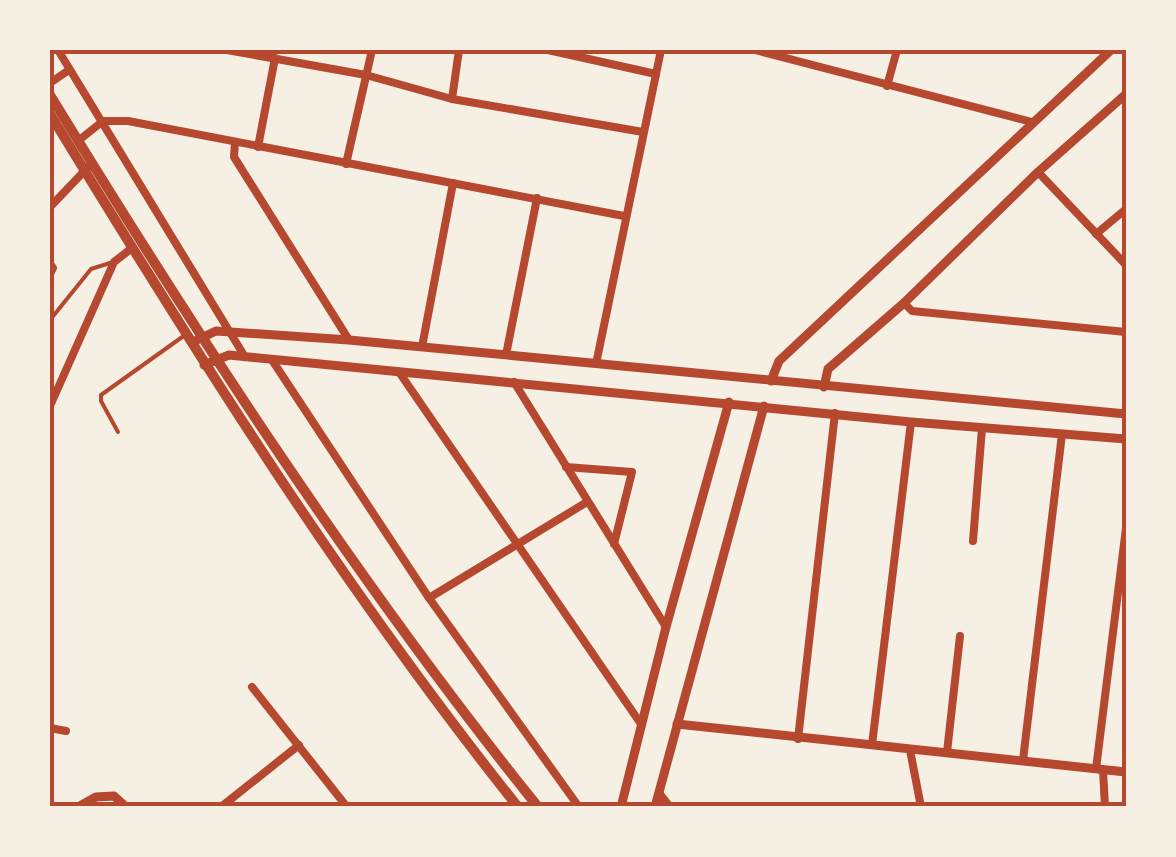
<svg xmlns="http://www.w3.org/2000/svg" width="1176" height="857" font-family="Arial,sans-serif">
  <rect width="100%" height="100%" fill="#f6efe4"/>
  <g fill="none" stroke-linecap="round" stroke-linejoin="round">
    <!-- service -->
    <g stroke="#b5482f" stroke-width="4">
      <path d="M 50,320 L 91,269 L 110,263"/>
      <path d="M 118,432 L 101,401 L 101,395 L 185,335"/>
    </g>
    <!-- minor -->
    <g stroke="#b5482f" stroke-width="8">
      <path d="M 58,50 L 245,357"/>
      <path d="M 227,50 L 366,75 L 452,99 L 643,132"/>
      <path d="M 548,50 L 656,74"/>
      <path d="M 755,50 L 1032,122"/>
      <path d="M 50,83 L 69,70"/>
      <path d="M 887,86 L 897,50"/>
      <path d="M 452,99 L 459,50"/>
      <path d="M 78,141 L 103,121 L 128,121 L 624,216"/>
      <path d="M 235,142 L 234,157 L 349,340"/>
      <path d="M 258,147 L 275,58"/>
      <path d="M 346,164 L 372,50"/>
      <path d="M 1038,172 L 1126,265"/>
      <path d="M 50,207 L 92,163"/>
      <path d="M 1096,234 L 1126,209"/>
      <path d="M 50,264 L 53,268 L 50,274"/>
      <path d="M 904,303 L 912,311 L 1126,332"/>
      <path d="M 422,347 L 453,183"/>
      <path d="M 506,355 L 537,198"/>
      <path d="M 272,360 L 429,598 L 579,807"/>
      <path d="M 596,364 L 661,50"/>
      <path d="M 399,372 L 641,724"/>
      <path d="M 514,382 L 666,627"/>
      <path d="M 50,406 L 114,262 L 132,248"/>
      <path d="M 566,467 L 632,472 L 614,544"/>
      <path d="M 973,541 L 982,428"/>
      <path d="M 429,598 L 587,502"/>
      <path d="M 252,687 L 347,807"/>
      <path d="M 50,728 L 66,731"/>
      <path d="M 798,739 L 835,413"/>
      <path d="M 872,745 L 911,422"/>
      <path d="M 910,750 L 921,807"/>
      <path d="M 947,752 L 960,636"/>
      <path d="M 1023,760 L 1062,434"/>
      <path d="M 1096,769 L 1126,528"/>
      <path d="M 1103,770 L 1105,807"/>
      <path d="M 659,793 L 670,807"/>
      <path d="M 221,807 L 299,745"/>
    </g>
    <!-- tertiary -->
    <g stroke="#b5482f" stroke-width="9">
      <path d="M 197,340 L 216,331 L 349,340 L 1126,414"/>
      <path d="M 204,365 L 229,355 L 911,422 L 1126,439"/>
      <path d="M 771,381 L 779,361 L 1111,50"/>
      <path d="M 824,387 L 828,369 L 904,303 L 1038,172 L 1126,94"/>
      <path d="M 677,724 L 1126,772"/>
      <path d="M 78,807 L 96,797 L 114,796 L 126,807"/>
      <path d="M 621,807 L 666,627 L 729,402"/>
      <path d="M 655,807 L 764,406"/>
    </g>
    <!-- secondary -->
    <g stroke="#b5482f" stroke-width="10">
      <path d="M 50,95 C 200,340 358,583 538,807"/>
      <path d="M 50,114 C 196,353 343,588 518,807"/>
    </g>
  </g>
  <!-- border -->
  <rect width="1176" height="857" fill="none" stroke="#f6efe4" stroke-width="105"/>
  <rect x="52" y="52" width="1072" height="752" fill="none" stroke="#b5482f" stroke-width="4"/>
</svg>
